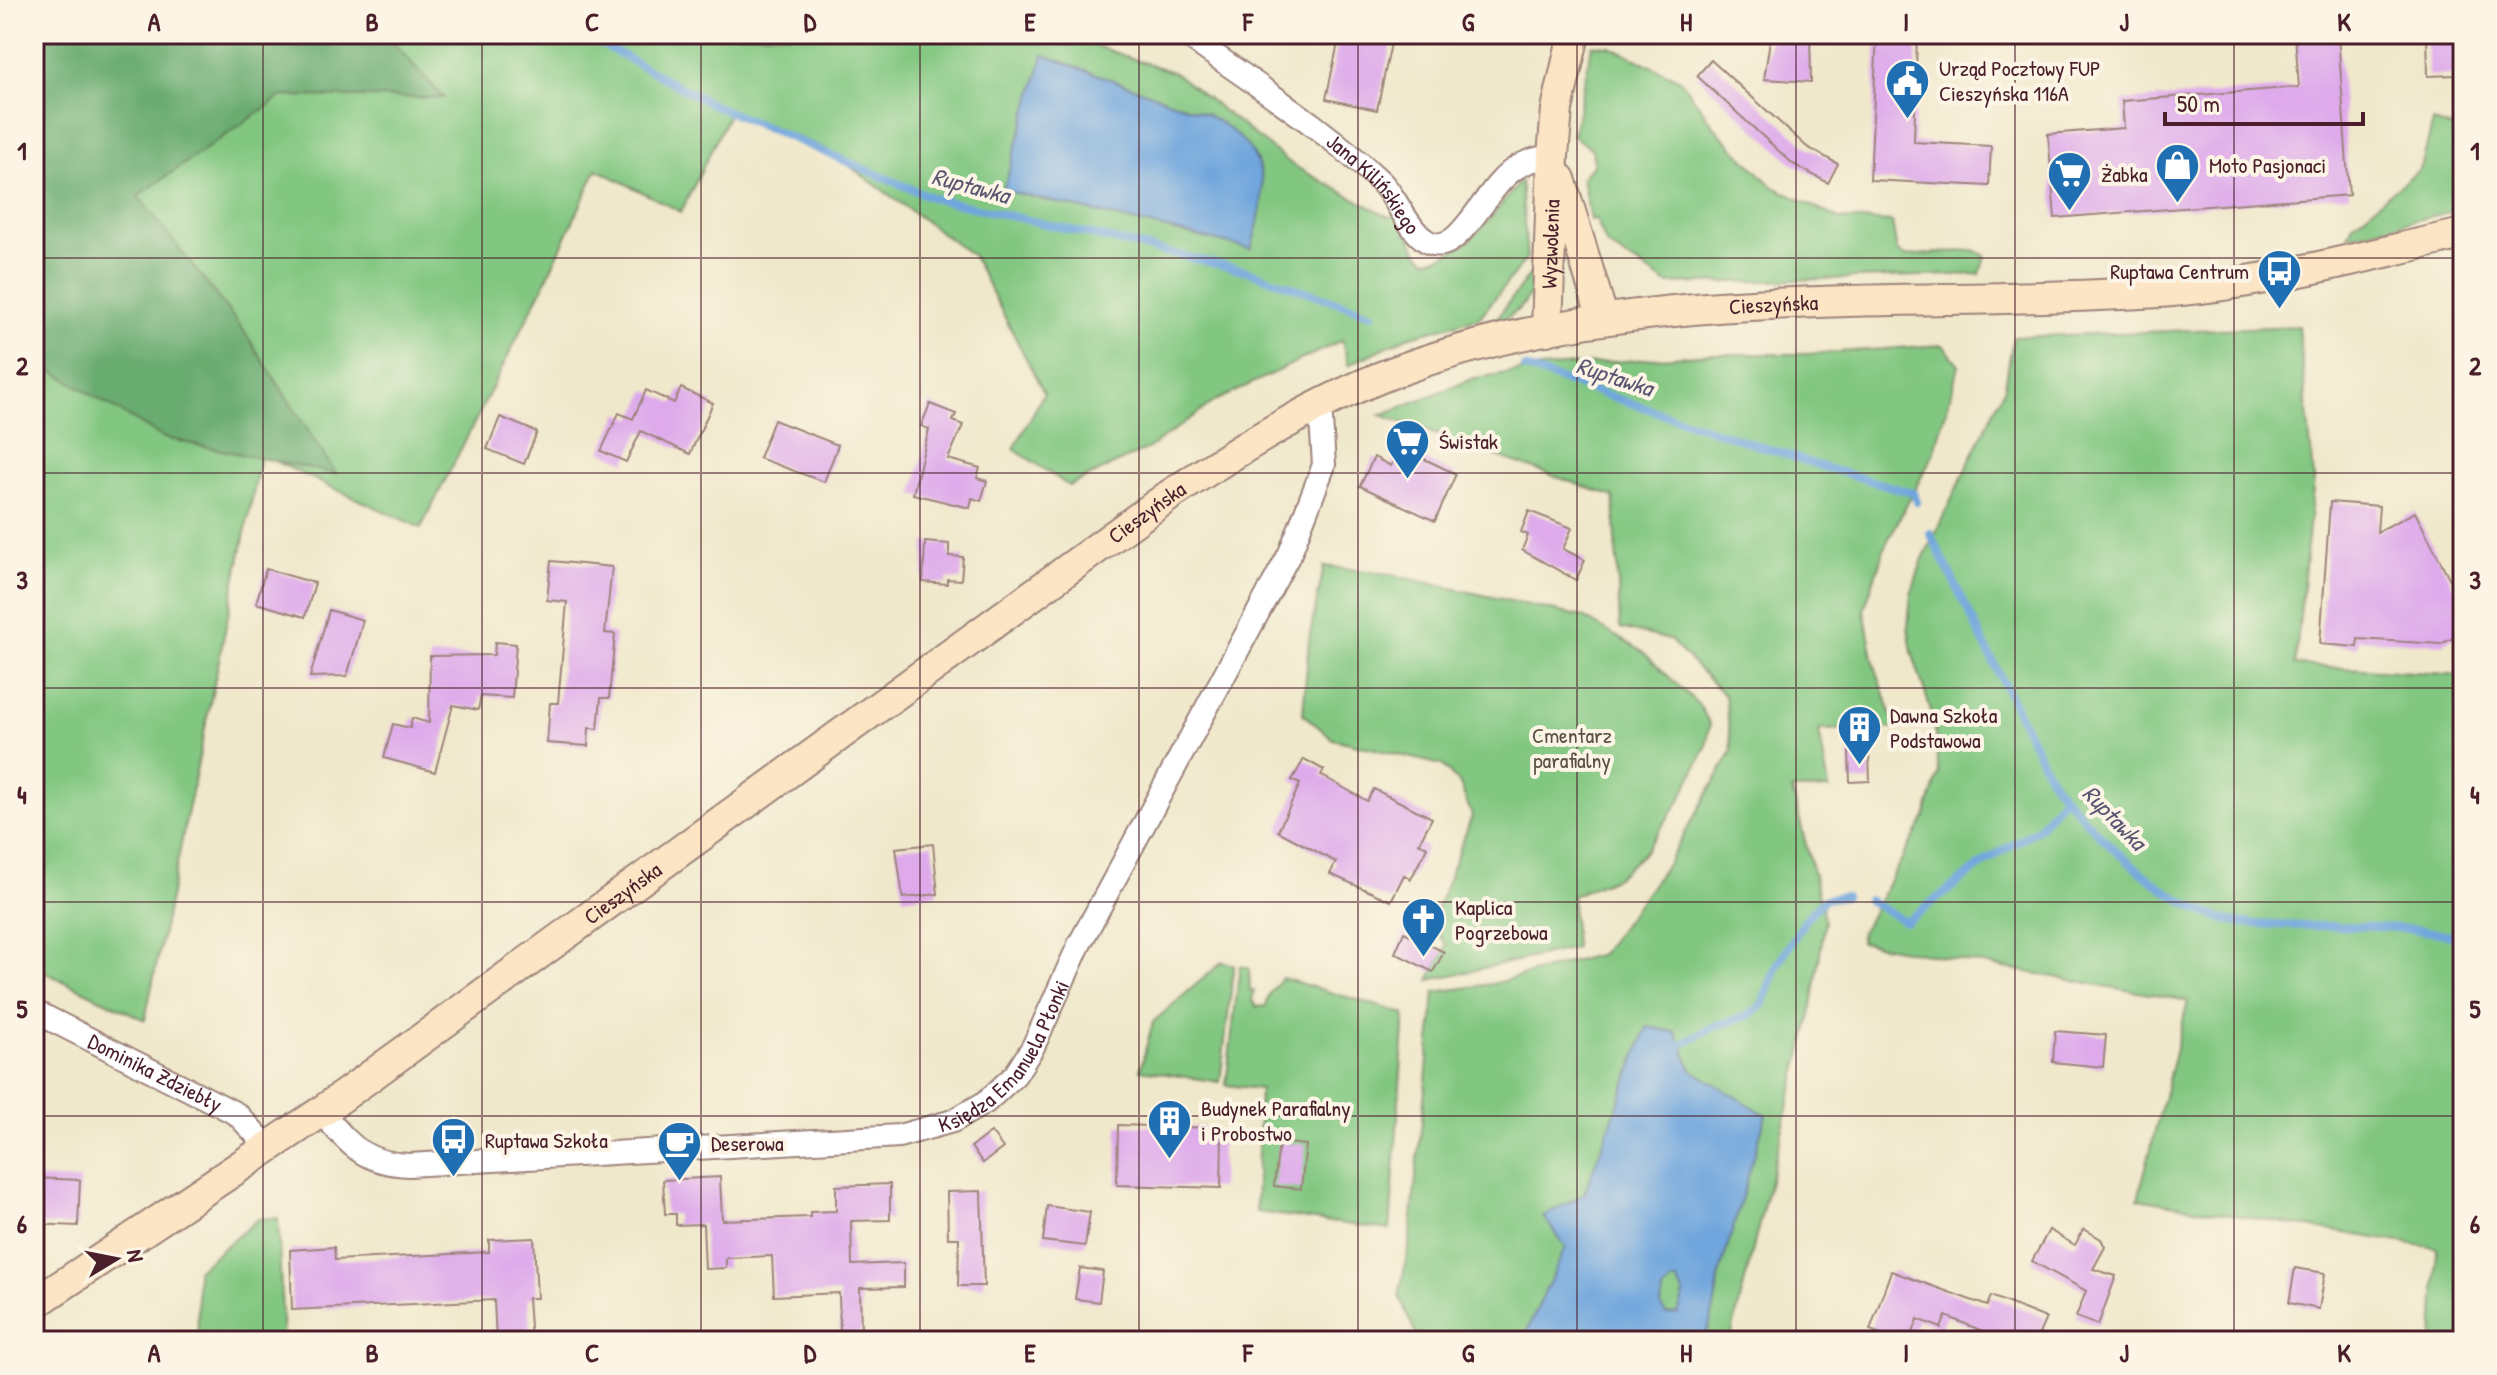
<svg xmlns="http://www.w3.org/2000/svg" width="2497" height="1375" font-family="'Patrick Hand',sans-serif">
  <rect width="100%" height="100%" fill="#fcf5e5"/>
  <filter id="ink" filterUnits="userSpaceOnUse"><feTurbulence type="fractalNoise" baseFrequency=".0125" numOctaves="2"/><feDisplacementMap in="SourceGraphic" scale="16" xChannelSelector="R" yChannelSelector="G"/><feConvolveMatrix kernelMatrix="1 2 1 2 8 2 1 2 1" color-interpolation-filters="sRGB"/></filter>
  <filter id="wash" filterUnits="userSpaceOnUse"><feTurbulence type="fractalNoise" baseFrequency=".006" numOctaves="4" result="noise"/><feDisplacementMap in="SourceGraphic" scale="32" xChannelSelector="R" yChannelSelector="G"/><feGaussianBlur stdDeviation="1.8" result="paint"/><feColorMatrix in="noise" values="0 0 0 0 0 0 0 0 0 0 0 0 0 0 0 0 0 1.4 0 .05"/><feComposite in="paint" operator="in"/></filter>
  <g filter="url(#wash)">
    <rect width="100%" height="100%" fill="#f0e8cb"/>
    <!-- green -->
    <g fill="#82c781" stroke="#667356" stroke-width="2">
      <path d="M 34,34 L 1061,34 L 1175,73 L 1294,166 L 1389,217 L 1397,212 L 1418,252 L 1427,260 C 1471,253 1493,213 1521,181 L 1527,258 L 1479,318 L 1407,337 L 1348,365 L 1342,340 L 1215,401 L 1149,448 L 1069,486 L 1014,449 L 1044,393 L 973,256 L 826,149 L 731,110 L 681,212 L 597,169 L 542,289 L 421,528 L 261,455 L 145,1020 L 34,967 Z"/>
      <path d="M 1592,45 L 1610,46 L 1680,80 L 1721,135 L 1772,186 L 1839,219 L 1892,222 L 1897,251 L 1905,256 L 1975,250 L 1985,256 L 1980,274 L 1668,284 L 1607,245 L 1596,219 L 1590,220 L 1582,177 L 1594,164 L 1592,149 L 1573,136 Z"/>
      <path d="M 2433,122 L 2463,131 L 2463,209 L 2348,236 L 2353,224 L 2421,168 Z"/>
      <path d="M 1536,266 C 1537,298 1518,314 1491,326 Z"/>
      <path d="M 2298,326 L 2314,478 L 2295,665 L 2463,675 L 2463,1341 L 2433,1341 L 2437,1248 L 2138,1199 L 2188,1001 L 1860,942 L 1861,933 L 1925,817 L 1939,774 L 1934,720 L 1912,652 L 1908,627 L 1911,594 L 1922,561 L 2005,387 L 2013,337 Z"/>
      <path d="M 1943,345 L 1959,365 L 1934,453 L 1886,544 L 1864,610 L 1874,663 L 1896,728 L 1819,730 L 1829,789 L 1792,790 L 1820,900 L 1825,899 L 1822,910 L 1825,922 L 1810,1019 L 1730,1341 L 1419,1341 L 1399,1296 L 1409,1246 L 1435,992 L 1492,984 L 1601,954 L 1668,863 L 1732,751 L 1725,696 L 1670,640 L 1620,628 L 1614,497 L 1381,415 L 1475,378 L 1539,368 L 1710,354 L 1808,354 Z"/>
      <path d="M 1324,566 L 1383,573 L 1583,617 L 1643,652 L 1700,706 L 1710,725 L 1706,747 L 1679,802 L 1643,854 L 1617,877 L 1572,896 L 1575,948 L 1429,980 L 1447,945 L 1431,924 L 1472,816 L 1460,784 L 1442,765 L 1333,739 L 1303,714 L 1309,640 Z"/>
      <path d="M 1222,962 L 1234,965 L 1220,1082 L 1140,1070 L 1153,1022 Z"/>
      <path d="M 1240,966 L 1249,968 L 1250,991 L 1254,991 L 1252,1001 L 1257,1007 L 1266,1006 L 1270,993 L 1282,978 L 1405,1014 L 1390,1230 L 1256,1212 L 1260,1089 L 1226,1085 Z"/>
      <path d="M 278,1218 L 283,1341 L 198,1341 L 197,1270 L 258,1219 Z"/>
    </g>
    <!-- forest -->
    <path fill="#69ac6f" stroke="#5a664d" stroke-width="2" d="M 34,34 L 385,34 L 444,98 L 282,96 L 138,196 L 244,331 L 336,474 L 164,438 L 34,360 Z"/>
    <!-- water -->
    <g fill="#6fa6dd" stroke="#5c6284" stroke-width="2" fill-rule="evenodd">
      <path d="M 1044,55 L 1206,114 C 1271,150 1270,184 1251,249 L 1003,190 Z"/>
      <path d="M 1647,1027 L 1676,1032 L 1692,1070 L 1766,1115 L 1718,1279 C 1717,1302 1712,1320 1704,1341 L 1522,1341 L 1566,1247 L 1543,1216 L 1584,1194 ZM 1672,1281 L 1677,1281 L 1684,1294 L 1678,1313 L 1666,1314 L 1661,1307 L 1663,1291 Z"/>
    </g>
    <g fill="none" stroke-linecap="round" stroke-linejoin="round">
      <!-- stream -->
      <g stroke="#6fa6dd" stroke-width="8">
        <path d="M 583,34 L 713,105 L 933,198 L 1247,271 L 1372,314"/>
        <path d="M 1525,368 L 1820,466 L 1913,493 L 1917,501"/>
        <path d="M 1930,533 L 2049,776 C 2086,829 2176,917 2244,923 C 2316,930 2392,920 2463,938"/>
        <path d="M 1868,900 L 1906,922 L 1992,857 L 2038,829 L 2064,797"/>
        <path d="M 1681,1045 L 1715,1026 L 1748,1016 L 1762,1005 L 1776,967 L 1807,917 L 1825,899 L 1845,896"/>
      </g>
    </g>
    <g id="blocks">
      <!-- building -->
      <g fill="#deaaeb">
        <path d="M 1340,34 L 1393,34 L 1377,110 L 1326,99 Z"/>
        <path d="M 1771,34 L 1810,34 L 1811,82 L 1764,79 Z"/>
        <path d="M 1877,34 L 1917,34 L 1914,142 L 1991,146 L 1989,186 L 1870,180 Z"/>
        <path d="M 2295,34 L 2338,34 L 2349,195 L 2055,218 L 2048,134 L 2124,128 L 2122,101 L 2299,87 Z"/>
        <path d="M 2427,34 L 2463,34 L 2463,68 L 2456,68 L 2456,75 L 2428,76 Z"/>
        <path d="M 1711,60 L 1807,147 L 1838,164 L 1828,183 L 1793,164 L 1697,76 Z"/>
        <path d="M 681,388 L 713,403 L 690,454 L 641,431 L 626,462 L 601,451 L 619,413 L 633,419 L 646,390 L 674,403 Z"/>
        <path d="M 930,404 L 956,414 L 953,421 L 963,425 L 948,459 L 980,468 L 977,478 L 987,481 L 981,501 L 972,498 L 970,508 L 913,494 L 929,429 L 921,426 Z"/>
        <path d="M 500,417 L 537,432 L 524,464 L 487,449 Z"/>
        <path d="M 774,420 L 838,445 L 824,482 L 759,458 Z"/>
        <path d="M 1399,447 L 1456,474 L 1435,521 L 1360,486 L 1374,457 L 1391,466 Z"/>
        <path d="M 2330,502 L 2379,506 L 2377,532 L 2415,512 L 2463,605 L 2463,633 L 2441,644 L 2358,639 L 2357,647 L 2320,644 Z"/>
        <path d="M 1529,511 L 1572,528 L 1563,549 L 1585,560 L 1576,580 L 1522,550 L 1528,535 L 1521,532 Z"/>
        <path d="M 925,542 L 949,544 L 949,556 L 963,557 L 961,580 L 947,579 L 947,584 L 923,582 Z"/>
        <path d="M 551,561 L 612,567 L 605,633 L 615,634 L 609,698 L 601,698 L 598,729 L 589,728 L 588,746 L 547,743 L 550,703 L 558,703 L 567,602 L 547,600 Z"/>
        <path d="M 266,569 L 315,583 L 305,617 L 256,603 Z"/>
        <path d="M 329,610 L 363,620 L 359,635 L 347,676 L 310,677 Z"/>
        <path d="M 495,642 L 516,644 L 512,698 L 481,696 L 478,710 L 453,705 L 435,772 L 384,758 L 393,724 L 410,728 L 412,718 L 429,723 L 430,656 L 494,655 Z"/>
        <path d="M 1849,752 L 1869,752 L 1870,781 L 1850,782 Z"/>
        <path d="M 1304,759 L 1324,770 L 1321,775 L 1367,801 L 1374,789 L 1432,818 L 1419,843 L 1427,847 L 1411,879 L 1404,875 L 1391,901 L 1330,874 L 1336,862 L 1278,831 L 1300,784 L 1292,780 Z"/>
        <path d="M 933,844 L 938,894 L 903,898 L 896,848 Z"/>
        <path d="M 1404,932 L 1444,952 L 1433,972 L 1395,953 Z"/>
        <path d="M 2055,1031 L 2106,1035 L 2103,1067 L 2053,1062 Z"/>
        <path d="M 1118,1125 L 1215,1128 L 1215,1134 L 1222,1135 L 1221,1188 L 1117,1185 Z"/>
        <path d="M 991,1132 L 1003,1148 L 983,1163 L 971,1147 Z"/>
        <path d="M 1279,1142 L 1306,1145 L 1301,1189 L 1274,1186 Z"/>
        <path d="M 720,1177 L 722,1220 L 810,1217 L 810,1212 L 836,1211 L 836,1186 L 890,1184 L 890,1220 L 851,1221 L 852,1265 L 904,1263 L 904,1287 L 860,1288 L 861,1332 L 840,1333 L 839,1293 L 774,1296 L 772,1256 L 726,1258 L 726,1268 L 705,1269 L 703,1224 L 676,1225 L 676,1214 L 665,1214 L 663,1180 Z"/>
        <path d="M 34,1178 L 80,1180 L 78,1226 L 34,1224 Z"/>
        <path d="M 981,1191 L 984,1286 L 958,1286 L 959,1238 L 948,1238 L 947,1192 Z"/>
        <path d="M 1047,1206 L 1090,1212 L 1085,1246 L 1043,1241 Z"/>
        <path d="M 2084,1229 L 2101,1239 L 2105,1247 L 2093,1269 L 2116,1276 L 2098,1325 L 2076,1317 L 2086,1291 L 2032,1261 L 2049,1230 L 2075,1245 Z"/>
        <path d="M 534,1238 L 537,1298 L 528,1298 L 531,1341 L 496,1341 L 494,1300 L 292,1310 L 290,1250 L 334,1247 L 335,1260 L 489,1252 L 489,1240 Z"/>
        <path d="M 1080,1268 L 1103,1271 L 1099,1302 L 1075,1299 Z"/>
        <path d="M 2295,1268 L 2325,1273 L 2319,1309 L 2289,1303 Z"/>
        <path d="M 1891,1271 L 1987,1306 L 1991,1296 L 2046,1318 L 2036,1341 L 2007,1341 L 1946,1316 L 1941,1328 L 1918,1319 L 1910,1341 L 1900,1341 L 1870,1330 Z"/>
      </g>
    </g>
  </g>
  <g filter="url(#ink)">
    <use href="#blocks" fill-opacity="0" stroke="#9d847b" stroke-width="2"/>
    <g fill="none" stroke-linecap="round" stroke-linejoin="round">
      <defs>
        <g id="street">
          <path id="s1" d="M 1185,34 C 1251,82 1322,126 1381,182 C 1399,198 1417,257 1448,242 C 1457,238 1464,228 1470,221 C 1497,187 1506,161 1553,156"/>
          <path id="s2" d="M 34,1011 L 237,1114 L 268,1147"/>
          <path id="s3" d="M 321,1112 C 351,1145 362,1163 409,1165 L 899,1136 L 953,1121 L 986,1102 L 1015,1075 L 1033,1047 L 1079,945 L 1290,553 L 1324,465 L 1320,404"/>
        </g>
        <g id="secondary">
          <path d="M 1560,179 L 1603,319"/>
          <path id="s4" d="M 1547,330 L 1553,156 L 1557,109 L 1574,34"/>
          <path id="s5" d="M 34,1304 L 321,1112 L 1170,495 C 1241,448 1313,403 1394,372 C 1638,280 1904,309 2159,292 C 2261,285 2363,256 2463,234"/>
        </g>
      </defs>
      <!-- street casing -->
      <use href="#street" stroke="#9d847b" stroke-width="26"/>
      <!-- secondary casing -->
      <use href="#secondary" stroke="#9d847b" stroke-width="34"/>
      <!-- street -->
      <use href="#street" stroke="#fff" stroke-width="22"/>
      <!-- secondary -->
      <use href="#secondary" stroke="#fce5c4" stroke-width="30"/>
    </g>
  </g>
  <!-- grid -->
  <path fill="none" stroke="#4a1f2b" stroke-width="2" stroke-opacity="0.55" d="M 263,34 L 263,1341M 482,34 L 482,1341M 701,34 L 701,1341M 920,34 L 920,1341M 1139,34 L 1139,1341M 1358,34 L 1358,1341M 1577,34 L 1577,1341M 1796,34 L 1796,1341M 2015,34 L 2015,1341M 2234,34 L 2234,1341M 34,258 L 2463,258M 34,473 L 2463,473M 34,688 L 2463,688M 34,902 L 2463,902M 34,1116 L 2463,1116"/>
  <!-- icons -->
  <defs>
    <symbol id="civic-pin" viewBox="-11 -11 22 30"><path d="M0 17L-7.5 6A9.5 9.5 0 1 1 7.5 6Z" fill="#1f6fb2" stroke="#fcf5e5"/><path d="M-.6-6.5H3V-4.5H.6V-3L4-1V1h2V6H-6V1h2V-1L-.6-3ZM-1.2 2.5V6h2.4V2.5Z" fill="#fff"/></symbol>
    <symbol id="shop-pin" viewBox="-11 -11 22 30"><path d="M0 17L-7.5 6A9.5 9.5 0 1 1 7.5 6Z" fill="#1f6fb2" stroke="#fcf5e5"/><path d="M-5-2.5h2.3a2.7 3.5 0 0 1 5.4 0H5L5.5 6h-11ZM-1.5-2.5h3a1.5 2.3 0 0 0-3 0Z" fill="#fff"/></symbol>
    <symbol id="supermarket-pin" viewBox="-11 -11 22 30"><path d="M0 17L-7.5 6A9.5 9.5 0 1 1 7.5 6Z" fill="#1f6fb2" stroke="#fcf5e5"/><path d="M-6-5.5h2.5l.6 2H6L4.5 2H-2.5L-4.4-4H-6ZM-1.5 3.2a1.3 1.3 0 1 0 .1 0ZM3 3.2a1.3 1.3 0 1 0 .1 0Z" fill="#fff"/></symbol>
    <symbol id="bus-pin" viewBox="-11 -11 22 30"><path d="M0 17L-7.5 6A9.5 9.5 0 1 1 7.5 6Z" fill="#1f6fb2" stroke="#fcf5e5"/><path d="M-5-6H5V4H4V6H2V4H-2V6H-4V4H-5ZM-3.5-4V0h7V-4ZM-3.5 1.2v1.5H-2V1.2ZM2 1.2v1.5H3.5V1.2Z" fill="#fff"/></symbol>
    <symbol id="building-pin" viewBox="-11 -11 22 30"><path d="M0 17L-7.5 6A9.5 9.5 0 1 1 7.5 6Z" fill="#1f6fb2" stroke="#fcf5e5"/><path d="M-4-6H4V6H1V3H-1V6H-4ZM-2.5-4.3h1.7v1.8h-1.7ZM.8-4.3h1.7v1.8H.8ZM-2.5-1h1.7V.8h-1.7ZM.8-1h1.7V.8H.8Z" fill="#fff"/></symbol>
    <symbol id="church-pin" viewBox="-11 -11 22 30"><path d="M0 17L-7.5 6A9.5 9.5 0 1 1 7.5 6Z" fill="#1f6fb2" stroke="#fcf5e5"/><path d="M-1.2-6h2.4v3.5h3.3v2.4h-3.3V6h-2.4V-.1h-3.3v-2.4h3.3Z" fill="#fff"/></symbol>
    <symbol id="cafe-pin" viewBox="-11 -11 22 30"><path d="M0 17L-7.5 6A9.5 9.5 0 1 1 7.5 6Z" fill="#1f6fb2" stroke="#fcf5e5"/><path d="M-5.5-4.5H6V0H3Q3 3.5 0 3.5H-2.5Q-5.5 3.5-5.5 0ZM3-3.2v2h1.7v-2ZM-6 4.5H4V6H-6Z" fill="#fff"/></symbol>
  </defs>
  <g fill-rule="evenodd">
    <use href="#civic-pin" x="1882" y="56" width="51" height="69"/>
    <use href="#shop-pin" x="2152" y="140" width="51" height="69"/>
    <use href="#supermarket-pin" x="2044" y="148" width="51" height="69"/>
    <use href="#bus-pin" x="2254" y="246" width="51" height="69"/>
    <use href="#supermarket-pin" x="1382" y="416" width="51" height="69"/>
    <use href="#building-pin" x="1834" y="702" width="51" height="69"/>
    <use href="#church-pin" x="1398" y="894" width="51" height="69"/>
    <use href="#building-pin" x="1144" y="1096" width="51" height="69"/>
    <use href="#bus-pin" x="428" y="1114" width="51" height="69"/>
    <use href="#cafe-pin" x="654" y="1118" width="51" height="69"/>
  </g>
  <g text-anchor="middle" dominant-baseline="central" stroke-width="8" stroke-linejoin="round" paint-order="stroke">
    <!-- poi labels -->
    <g font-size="22" fill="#4a1f2b" stroke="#fcf5e5" text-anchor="start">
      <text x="1939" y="68">Urząd Pocztowy FUP<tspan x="1939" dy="25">Cieszyńska 116A</tspan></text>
      <text x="2209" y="165">Moto Pasjonaci</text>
      <text x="2101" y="174">Żabka</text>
      <text x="2249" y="271" text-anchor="end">Ruptawa Centrum</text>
      <text x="1439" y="441">Świstak</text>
      <text x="1890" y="715">Dawna Szkoła<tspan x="1890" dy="25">Podstawowa</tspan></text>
      <text x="1455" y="907">Kaplica<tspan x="1455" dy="25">Pogrzebowa</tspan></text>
      <text x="1201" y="1108">Budynek Parafialny<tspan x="1201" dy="25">i Probostwo</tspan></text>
      <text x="485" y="1140">Ruptawa Szkoła</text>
      <text x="711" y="1143">Deserowa</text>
    </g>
    <!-- street labels -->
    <g font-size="22" fill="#4a1f2b" stroke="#fcf5e5">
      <text stroke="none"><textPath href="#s1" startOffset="242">Jana Kilińskiego</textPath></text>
      <text stroke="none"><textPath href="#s4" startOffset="86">Wyzwolenia</textPath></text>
      <text stroke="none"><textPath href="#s5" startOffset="2038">Cieszyńska</textPath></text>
      <text stroke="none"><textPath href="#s5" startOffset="1366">Cieszyńska</textPath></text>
      <text stroke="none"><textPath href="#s5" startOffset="718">Cieszyńska</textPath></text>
      <text stroke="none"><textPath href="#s3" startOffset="738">Księdza Emanuela Płonki</textPath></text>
      <text stroke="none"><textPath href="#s2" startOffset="136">Dominika Zdziebły</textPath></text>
    </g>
    <!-- park labels -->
    <g font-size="22" fill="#5b5145" stroke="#fcf5e5">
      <text x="1572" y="735">Cmentarz<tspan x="1572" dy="25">parafialny</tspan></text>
    </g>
    <!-- water labels -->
    <g font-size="24" font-style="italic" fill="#595572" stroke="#fcf5e5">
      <text transform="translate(971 185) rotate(15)">Ruptawka</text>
      <text transform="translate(1615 376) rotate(18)">Ruptawka</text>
      <text transform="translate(2115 817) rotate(46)">Ruptawka</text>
    </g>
  </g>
  <!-- margin -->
  <rect width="2497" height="1375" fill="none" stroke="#fcf5e5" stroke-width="88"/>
  <!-- north arrow -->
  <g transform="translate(116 1259) rotate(80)" stroke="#fcf5e5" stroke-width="6" paint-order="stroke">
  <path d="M0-6L14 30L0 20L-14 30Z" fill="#4a1f2b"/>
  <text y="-12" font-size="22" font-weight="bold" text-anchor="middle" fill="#4a1f2b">N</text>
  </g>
  <!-- scale -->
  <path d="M2165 112v12h198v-12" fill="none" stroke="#4a1f2b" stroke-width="4"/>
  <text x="2177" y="112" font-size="24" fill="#4a1f2b" stroke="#fcf5e5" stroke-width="6" paint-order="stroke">50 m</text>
  <rect x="44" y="44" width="2409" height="1287" fill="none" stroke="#4a1f2b" stroke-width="3"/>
  <g font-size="26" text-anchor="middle" font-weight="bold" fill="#4a1f2b">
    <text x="154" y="31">A</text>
    <text x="372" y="31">B</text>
    <text x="592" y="31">C</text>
    <text x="810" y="31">D</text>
    <text x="1030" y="31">E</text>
    <text x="1248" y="31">F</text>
    <text x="1468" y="31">G</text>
    <text x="1686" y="31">H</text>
    <text x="1906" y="31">I</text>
    <text x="2124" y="31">J</text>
    <text x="2344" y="31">K</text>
    <text x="22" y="160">1</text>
    <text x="2475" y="160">1</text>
    <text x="22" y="375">2</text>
    <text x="2475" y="375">2</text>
    <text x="22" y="589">3</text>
    <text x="2475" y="589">3</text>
    <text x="22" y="804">4</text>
    <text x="2475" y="804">4</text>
    <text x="22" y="1018">5</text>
    <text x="2475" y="1018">5</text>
    <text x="22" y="1233">6</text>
    <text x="2475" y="1233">6</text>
    <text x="154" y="1362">A</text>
    <text x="372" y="1362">B</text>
    <text x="592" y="1362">C</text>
    <text x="810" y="1362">D</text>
    <text x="1030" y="1362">E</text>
    <text x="1248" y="1362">F</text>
    <text x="1468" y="1362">G</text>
    <text x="1686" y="1362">H</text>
    <text x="1906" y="1362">I</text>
    <text x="2124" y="1362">J</text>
    <text x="2344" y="1362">K</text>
  </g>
</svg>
